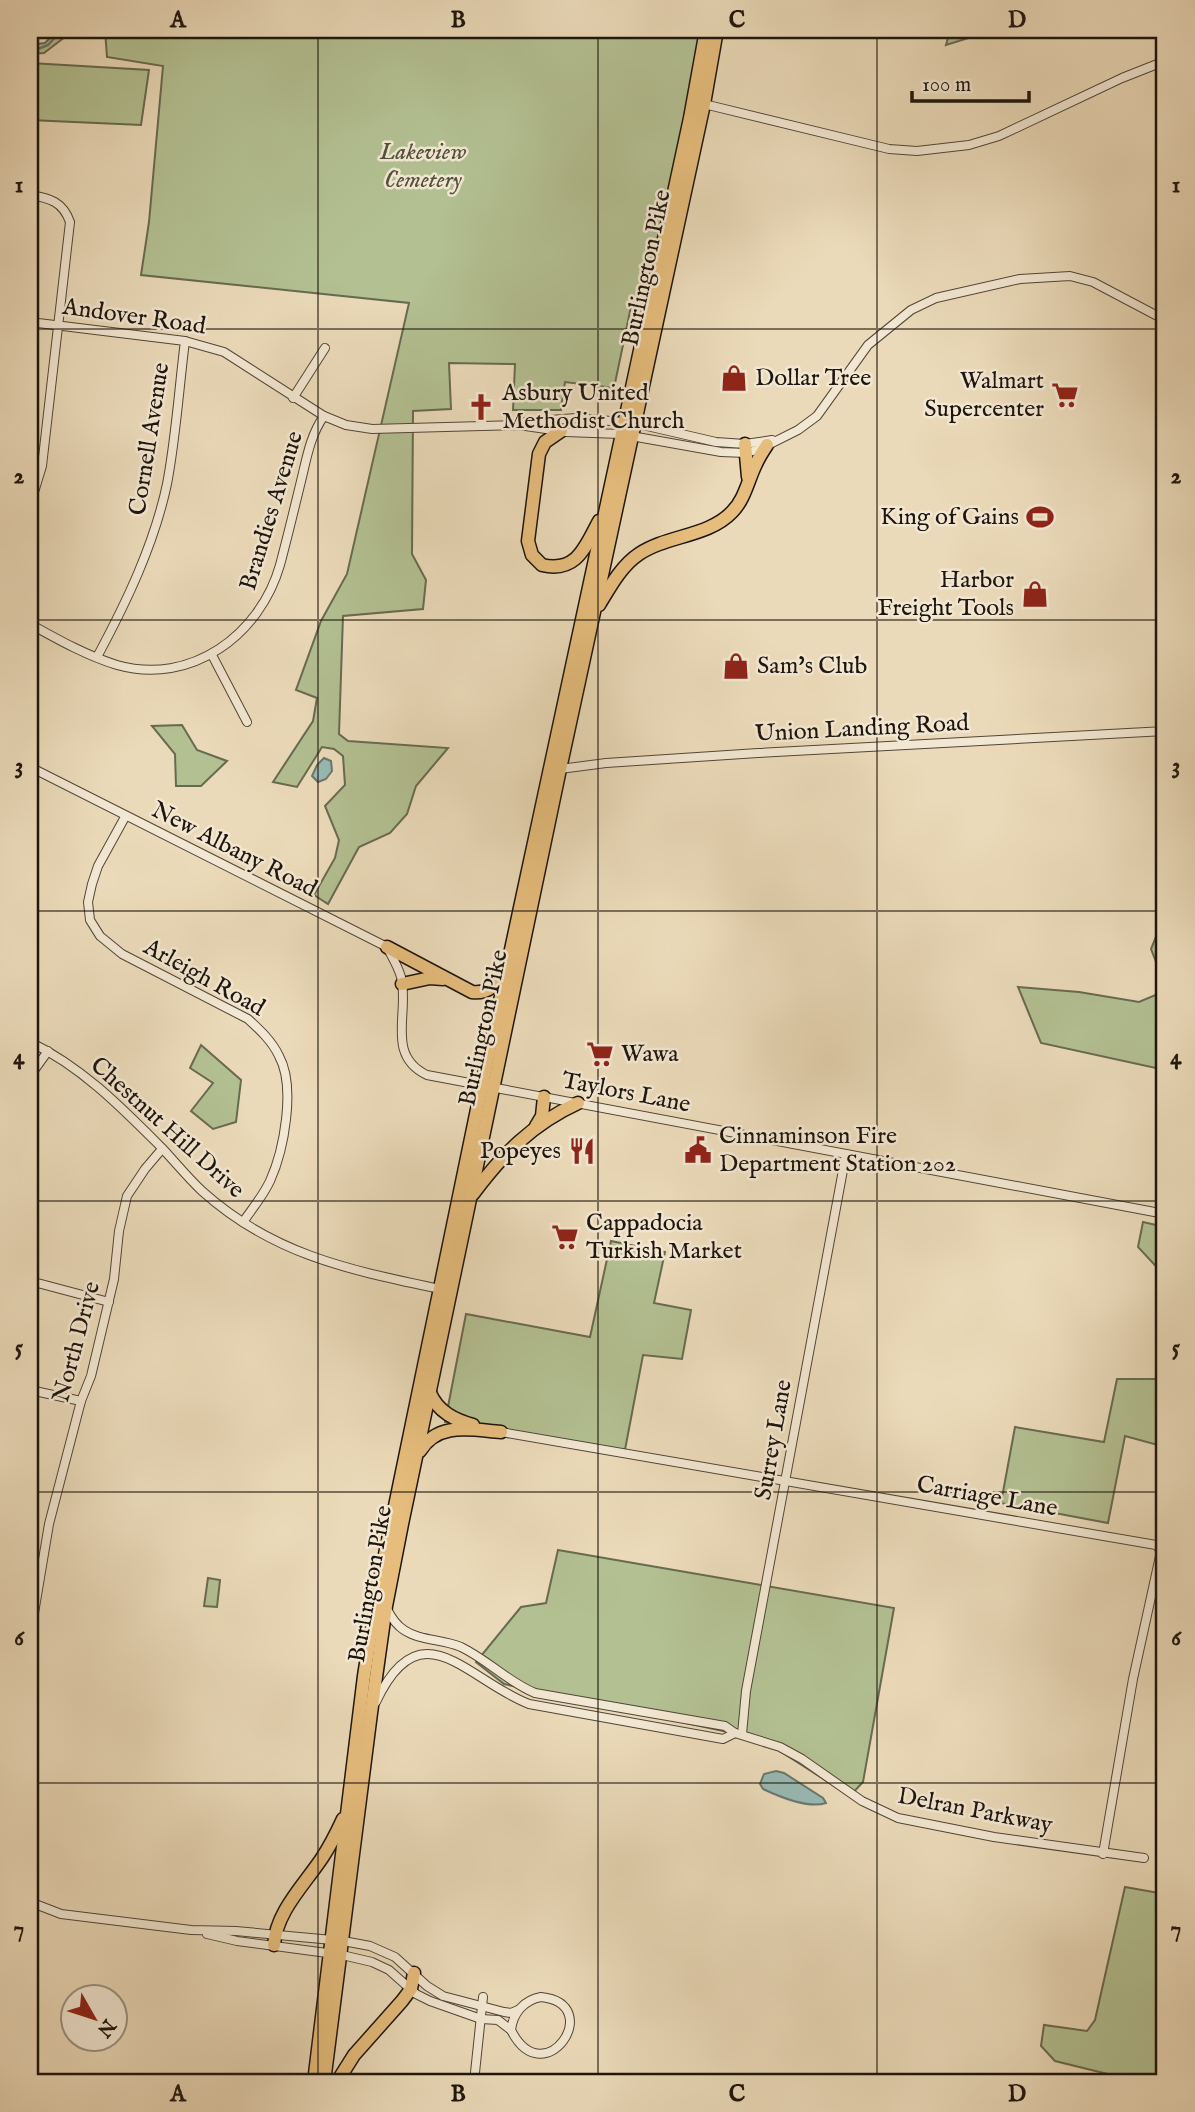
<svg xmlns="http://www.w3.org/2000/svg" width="1195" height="2112" font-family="'IM FELL English',serif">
  <rect width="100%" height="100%" fill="#ebdab9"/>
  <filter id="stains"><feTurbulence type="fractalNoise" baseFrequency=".00286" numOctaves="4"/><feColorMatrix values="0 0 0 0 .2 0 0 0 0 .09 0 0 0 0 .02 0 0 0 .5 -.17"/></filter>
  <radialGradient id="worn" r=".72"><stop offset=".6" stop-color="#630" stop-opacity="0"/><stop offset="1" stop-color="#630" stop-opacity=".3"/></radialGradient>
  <!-- green -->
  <g fill="#b3c092" stroke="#686a50" stroke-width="2">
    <path d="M 58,30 L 74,30 L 44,53 L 30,54 L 30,45 L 45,43 Z"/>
    <path d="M 105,30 L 706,30 L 651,301 L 632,302 L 614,388 L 565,382 L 561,410 L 513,410 L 515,364 L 449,363 L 451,409 L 413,411 L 412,554 L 426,580 L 423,609 L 343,616 L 339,734 L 348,741 L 448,748 L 416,786 L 407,814 L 390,833 L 359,847 L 328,904 L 314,895 L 335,858 L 339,840 L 325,806 L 345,785 L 343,756 L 334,749 L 322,747 L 297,787 L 273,782 L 313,721 L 317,698 L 296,690 L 321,621 L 347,574 L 409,303 L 141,275 L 149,222 L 163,66 L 107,57 Z"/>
    <path d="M 950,30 L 994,30 L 946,45 Z"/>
    <path d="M 30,63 L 149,70 L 141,125 L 30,120 Z"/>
    <path d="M 182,725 L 197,750 L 227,761 L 201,786 L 176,786 L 175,754 L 152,726 Z"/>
    <path d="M 1165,893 L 1165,985 L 1151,949 L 1164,917 L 1161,894 Z"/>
    <path d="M 1018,987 L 1079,992 L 1139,1002 L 1165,991 L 1165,1070 L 1041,1043 Z"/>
    <path d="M 201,1045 L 241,1080 L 236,1122 L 213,1129 L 191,1111 L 213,1083 L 190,1068 Z"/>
    <path d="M 1143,1222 L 1165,1227 L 1165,1276 L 1138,1247 Z"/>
    <path d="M 611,1241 L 665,1252 L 654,1303 L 691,1310 L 682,1359 L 643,1355 L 624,1455 L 445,1422 L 466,1314 L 590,1337 Z"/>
    <path d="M 1117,1379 L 1165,1379 L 1165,1447 L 1125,1436 L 1108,1523 L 1001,1503 L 1015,1427 L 1104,1442 Z"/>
    <path d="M 558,1550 L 894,1608 L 863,1782 L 850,1796 L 769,1744 L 742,1735 L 504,1684 L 476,1662 L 521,1607 L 546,1603 Z"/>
    <path d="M 208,1578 L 220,1580 L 217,1607 L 204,1606 Z"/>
    <path d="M 1125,1887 L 1165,1894 L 1165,2082 L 1140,2082 L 1055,2061 L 1041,2046 L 1044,2025 L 1087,2031 L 1095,2020 Z"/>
  </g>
  <!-- water -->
  <g fill="#99bab4" stroke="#687871" stroke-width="2">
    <path d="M 324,758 L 331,761 L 332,771 L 326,779 L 318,782 L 312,776 L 317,765 Z"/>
    <path d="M 776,1771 L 784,1773 L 823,1798 L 826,1803 C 808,1809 780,1797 763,1789 L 760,1784 L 764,1774 Z"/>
  </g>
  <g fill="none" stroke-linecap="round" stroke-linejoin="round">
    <!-- stream -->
    <path stroke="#687871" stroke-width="2.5" d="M 30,52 L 48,45 L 62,30"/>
    <defs>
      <g id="minor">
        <path d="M 704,104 L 889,149 L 917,151 L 969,145 L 999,136 L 1122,78 L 1165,61"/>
        <path d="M 30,195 C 50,198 63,202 70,222 L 42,466 L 30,505"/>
        <path d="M 30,322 L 185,341 L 224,352 L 324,416 L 346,425 L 372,429 L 519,425 L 566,432 L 620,434 L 721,452 L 746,453 L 760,449 L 798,430 L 817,416 L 868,345 L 911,310 L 936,298 L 1020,279 L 1070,276 L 1093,282 L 1165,320"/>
        <path d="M 293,398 L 325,348"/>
        <path d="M 525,422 L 576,418 L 634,423 L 716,442 L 745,444 L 772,440"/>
        <path d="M 30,624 C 57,639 87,656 117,665 C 191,686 260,635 280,565 C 288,535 295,506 302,477 C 307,456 311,434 324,416"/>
        <path d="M 212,655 L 247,722"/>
        <path d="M 97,657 C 126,603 154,545 167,484 C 176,437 179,388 185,341"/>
        <path d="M 30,767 L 387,947 C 392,957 398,966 401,977 C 410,1012 385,1055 427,1075 L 1165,1214"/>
        <path d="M 560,769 L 606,763 L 758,753 L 1165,731"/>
        <path d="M 125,817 L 98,866 L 92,884 L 88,902 L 90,920 L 100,936 L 122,954 L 248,1019 C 260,1030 272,1041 279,1056 C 296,1087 284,1150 270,1181 C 263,1196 252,1209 243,1222"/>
        <path d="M 30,1042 C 82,1067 121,1107 162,1148 C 175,1162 188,1178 202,1191 C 273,1255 350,1270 440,1289"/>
        <path d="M 30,1076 L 48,1051"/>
        <path d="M 30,1281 L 109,1302"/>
        <path d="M 30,1390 L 81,1401"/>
        <path d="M 501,1432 L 1156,1545 L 1160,1550 L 1160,1556 L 1133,1679 L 1103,1854"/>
        <path d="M 387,1609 C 391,1617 396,1625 404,1630 C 420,1641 443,1639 461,1647 C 488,1660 508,1682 535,1693 L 725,1726 L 735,1733 L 780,1747 L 802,1759 L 862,1801 L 898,1818 L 994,1837 L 1144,1858"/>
        <path d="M 30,1637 L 49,1524 L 81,1401 L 91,1376 L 114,1279 L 119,1231 L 127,1196 L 145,1169 L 162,1149"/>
        <path d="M 376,1702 C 421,1606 467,1680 529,1704 L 723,1739 L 735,1733"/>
        <path d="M 742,1734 L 746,1691 L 846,1154"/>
        <path d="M 30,1902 L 61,1914 L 191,1930 L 236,1931 L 343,1941 L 370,1946 L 395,1957 L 427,1986 L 443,1996 L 504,2012 L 511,2013 L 518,2010"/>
        <path d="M 207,1934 L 237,1941 L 342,1955 L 372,1962 L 389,1970 L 416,1994 L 430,2001 L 481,2019 L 498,2020 L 511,2030"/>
        <path d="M 541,1997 C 607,2004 544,2096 511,2030 C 513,2013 524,2000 541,1997 Z"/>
        <path d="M 30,2081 C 44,2078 60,2077 74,2082"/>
        <path d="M 474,2082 L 483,1997"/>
        <path d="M 960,2082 L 962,2082"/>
      </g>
      <g id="highway">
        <path d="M 561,431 L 545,442 L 539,454 L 528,541 L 532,555 L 542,565 C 577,573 585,547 599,521"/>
        <path d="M 745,444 L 748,477"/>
        <path d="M 599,605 C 610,587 621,566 639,554 C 667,535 708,537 732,512 C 745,499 748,480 756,464 C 759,457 763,451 767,445"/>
        <path d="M 387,947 L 472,992 C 489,994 495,985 505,972"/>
        <path d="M 402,984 L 430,978 L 443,979"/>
        <path d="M 536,1126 L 542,1116 L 544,1097"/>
        <path d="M 473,1194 C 502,1155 532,1124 578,1103"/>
        <path d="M 430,1393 C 438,1412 455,1420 473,1425"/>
        <path d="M 420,1451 C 438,1421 472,1430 501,1432"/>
        <path d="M 274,1945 C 276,1912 304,1885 322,1858 C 330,1846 337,1832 343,1819"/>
        <path d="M 314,2082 L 364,1676 L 377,1593 L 487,1061 L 690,118 L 706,30"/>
        <path d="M 324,2082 L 371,1713 L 386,1606 L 402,1524 L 560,769 L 704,104 L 717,30"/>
        <path d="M 337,2082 L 354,2055 L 402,2001 L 411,1989 L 414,1973"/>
      </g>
    </defs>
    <!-- minor casing -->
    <use href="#minor" stroke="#514638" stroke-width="10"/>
    <!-- highway casing -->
    <use href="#highway" stroke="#1e150d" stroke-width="15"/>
    <!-- minor -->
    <use href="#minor" stroke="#f2e7d2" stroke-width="8"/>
    <!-- highway -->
    <use href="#highway" stroke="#e6bd7c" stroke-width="12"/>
  </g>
  <!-- grid -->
  <path fill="none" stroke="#1e150d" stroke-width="2" stroke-opacity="0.55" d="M 318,30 L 318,2082M 598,30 L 598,2082M 877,30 L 877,2082M 30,329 L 1165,329M 30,620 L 1165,620M 30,911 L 1165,911M 30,1201 L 1165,1201M 30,1492 L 1165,1492M 30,1783 L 1165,1783"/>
  <!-- icons -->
  <defs>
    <symbol id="shop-bare" viewBox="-9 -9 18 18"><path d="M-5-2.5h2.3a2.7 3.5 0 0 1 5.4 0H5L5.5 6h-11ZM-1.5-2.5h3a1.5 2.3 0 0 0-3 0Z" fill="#8f2418" stroke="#f2e7d2" stroke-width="2.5" paint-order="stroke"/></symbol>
    <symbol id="supermarket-bare" viewBox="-9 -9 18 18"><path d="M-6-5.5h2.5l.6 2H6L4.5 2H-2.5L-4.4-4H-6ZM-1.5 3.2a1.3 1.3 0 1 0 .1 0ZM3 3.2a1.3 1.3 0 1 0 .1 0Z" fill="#8f2418" stroke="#f2e7d2" stroke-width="2.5" paint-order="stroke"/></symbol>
    <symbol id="church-bare" viewBox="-9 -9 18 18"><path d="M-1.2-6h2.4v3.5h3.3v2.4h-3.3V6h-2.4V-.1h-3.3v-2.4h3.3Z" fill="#8f2418" stroke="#f2e7d2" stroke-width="2.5" paint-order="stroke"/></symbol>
    <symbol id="stadium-bare" viewBox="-9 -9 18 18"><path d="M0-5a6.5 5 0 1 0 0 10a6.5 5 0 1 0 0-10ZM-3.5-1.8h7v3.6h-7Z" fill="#8f2418" stroke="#f2e7d2" stroke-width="2.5" paint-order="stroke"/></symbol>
    <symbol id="civic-bare" viewBox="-9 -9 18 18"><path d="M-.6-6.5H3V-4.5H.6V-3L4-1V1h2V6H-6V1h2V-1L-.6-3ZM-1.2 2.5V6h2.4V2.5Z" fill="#8f2418" stroke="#f2e7d2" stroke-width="2.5" paint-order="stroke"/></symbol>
    <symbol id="restaurant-bare" viewBox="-9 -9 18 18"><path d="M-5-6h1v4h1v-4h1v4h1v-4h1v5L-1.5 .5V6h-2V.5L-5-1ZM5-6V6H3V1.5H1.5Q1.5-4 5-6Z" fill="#8f2418" stroke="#f2e7d2" stroke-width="2.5" paint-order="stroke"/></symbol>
  </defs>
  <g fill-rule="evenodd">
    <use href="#shop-bare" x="715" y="359" width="38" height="38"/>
    <use href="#supermarket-bare" x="1046" y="376" width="38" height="38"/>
    <use href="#church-bare" x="462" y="388" width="38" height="38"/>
    <use href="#stadium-bare" x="1021" y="498" width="38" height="38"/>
    <use href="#shop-bare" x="1016" y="575" width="38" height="38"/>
    <use href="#shop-bare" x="717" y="647" width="38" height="38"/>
    <use href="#supermarket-bare" x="581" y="1035" width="38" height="38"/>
    <use href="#civic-bare" x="679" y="1131" width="38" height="38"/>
    <use href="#restaurant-bare" x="563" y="1132" width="38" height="38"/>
    <use href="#supermarket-bare" x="546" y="1218" width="38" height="38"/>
  </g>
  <g text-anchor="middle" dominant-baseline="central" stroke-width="5" stroke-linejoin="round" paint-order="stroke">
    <!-- park labels -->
    <g font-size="24" font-style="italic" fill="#52513c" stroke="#f2e7d2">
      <text x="423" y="152">Lakeview<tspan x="423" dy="28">Cemetery</tspan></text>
    </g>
    <!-- street labels -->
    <g font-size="24" fill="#1e150d" stroke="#f2e7d2">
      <text transform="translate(647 268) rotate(-78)">Burlington Pike</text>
      <text transform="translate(134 317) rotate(8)">Andover Road</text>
      <text transform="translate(150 439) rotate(-81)">Cornell Avenue</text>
      <text transform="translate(272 511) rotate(-73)">Brandies Avenue</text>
      <text transform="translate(862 729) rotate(-3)">Union Landing Road</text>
      <text transform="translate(234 850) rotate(27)">New Albany Road</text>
      <text transform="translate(204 978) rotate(29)">Arleigh Road</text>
      <text transform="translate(484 1028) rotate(-78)">Burlington Pike</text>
      <text transform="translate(626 1093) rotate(11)">Taylors Lane</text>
      <text transform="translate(167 1128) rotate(42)">Chestnut Hill Drive</text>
      <text transform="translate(77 1342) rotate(-75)">North Drive</text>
      <text transform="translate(774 1440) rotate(-80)">Surrey Lane</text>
      <text transform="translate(987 1497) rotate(10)">Carriage Lane</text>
      <text transform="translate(371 1584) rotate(-80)">Burlington Pike</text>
      <text transform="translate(975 1811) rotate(11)">Delran Parkway</text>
    </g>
    <!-- poi labels -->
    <g font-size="24" fill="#1e150d" stroke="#f2e7d2" text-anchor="start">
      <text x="755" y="378">Dollar Tree</text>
      <text x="1044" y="381" text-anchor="end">Walmart<tspan x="1044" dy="28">Supercenter</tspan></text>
      <text x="502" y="393">Asbury United<tspan x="502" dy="28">Methodist Church</tspan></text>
      <text x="1019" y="517" text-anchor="end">King of Gains</text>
      <text x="1014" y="580" text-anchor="end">Harbor<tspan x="1014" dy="28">Freight Tools</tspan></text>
      <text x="757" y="666">Sam's Club</text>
      <text x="621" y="1054">Wawa</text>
      <text x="719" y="1136">Cinnaminson Fire<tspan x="719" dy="28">Department Station 202</tspan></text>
      <text x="561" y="1151" text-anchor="end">Popeyes</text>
      <text x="586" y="1223">Cappadocia<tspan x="586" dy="28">Turkish Market</tspan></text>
    </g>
  </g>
  <!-- margin -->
  <rect width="1195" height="2112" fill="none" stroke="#ebdab9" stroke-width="77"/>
  <!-- north arrow -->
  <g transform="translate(94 2018) rotate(129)"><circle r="33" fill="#f2e7d2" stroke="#9d9383" stroke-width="2"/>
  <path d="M0-5L12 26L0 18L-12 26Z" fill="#8f2418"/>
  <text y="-10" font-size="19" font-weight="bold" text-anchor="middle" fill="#1e150d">N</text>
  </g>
  <!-- scale -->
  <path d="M912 91v10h117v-10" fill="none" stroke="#1e150d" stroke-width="3.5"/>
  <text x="922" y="91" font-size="21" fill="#1e150d" stroke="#f2e7d2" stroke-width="5" paint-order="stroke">100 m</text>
  <rect x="38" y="38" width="1118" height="2036" fill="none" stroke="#1e150d" stroke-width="2.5"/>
  <g font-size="23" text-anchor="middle" font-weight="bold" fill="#1e150d">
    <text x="178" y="27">A</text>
    <text x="458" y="27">B</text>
    <text x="737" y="27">C</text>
    <text x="1017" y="27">D</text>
    <text x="19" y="192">1</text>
    <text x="1176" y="192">1</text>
    <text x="19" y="483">2</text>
    <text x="1176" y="483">2</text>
    <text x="19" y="773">3</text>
    <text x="1176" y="773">3</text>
    <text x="19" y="1064">4</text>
    <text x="1176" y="1064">4</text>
    <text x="19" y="1355">5</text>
    <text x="1176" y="1355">5</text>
    <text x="19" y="1645">6</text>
    <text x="1176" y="1645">6</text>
    <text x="19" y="1936">7</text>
    <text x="1176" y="1936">7</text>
    <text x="178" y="2101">A</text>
    <text x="458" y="2101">B</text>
    <text x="737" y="2101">C</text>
    <text x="1017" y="2101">D</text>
  </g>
  <rect width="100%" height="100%" filter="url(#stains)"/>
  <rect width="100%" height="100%" fill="url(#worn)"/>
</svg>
